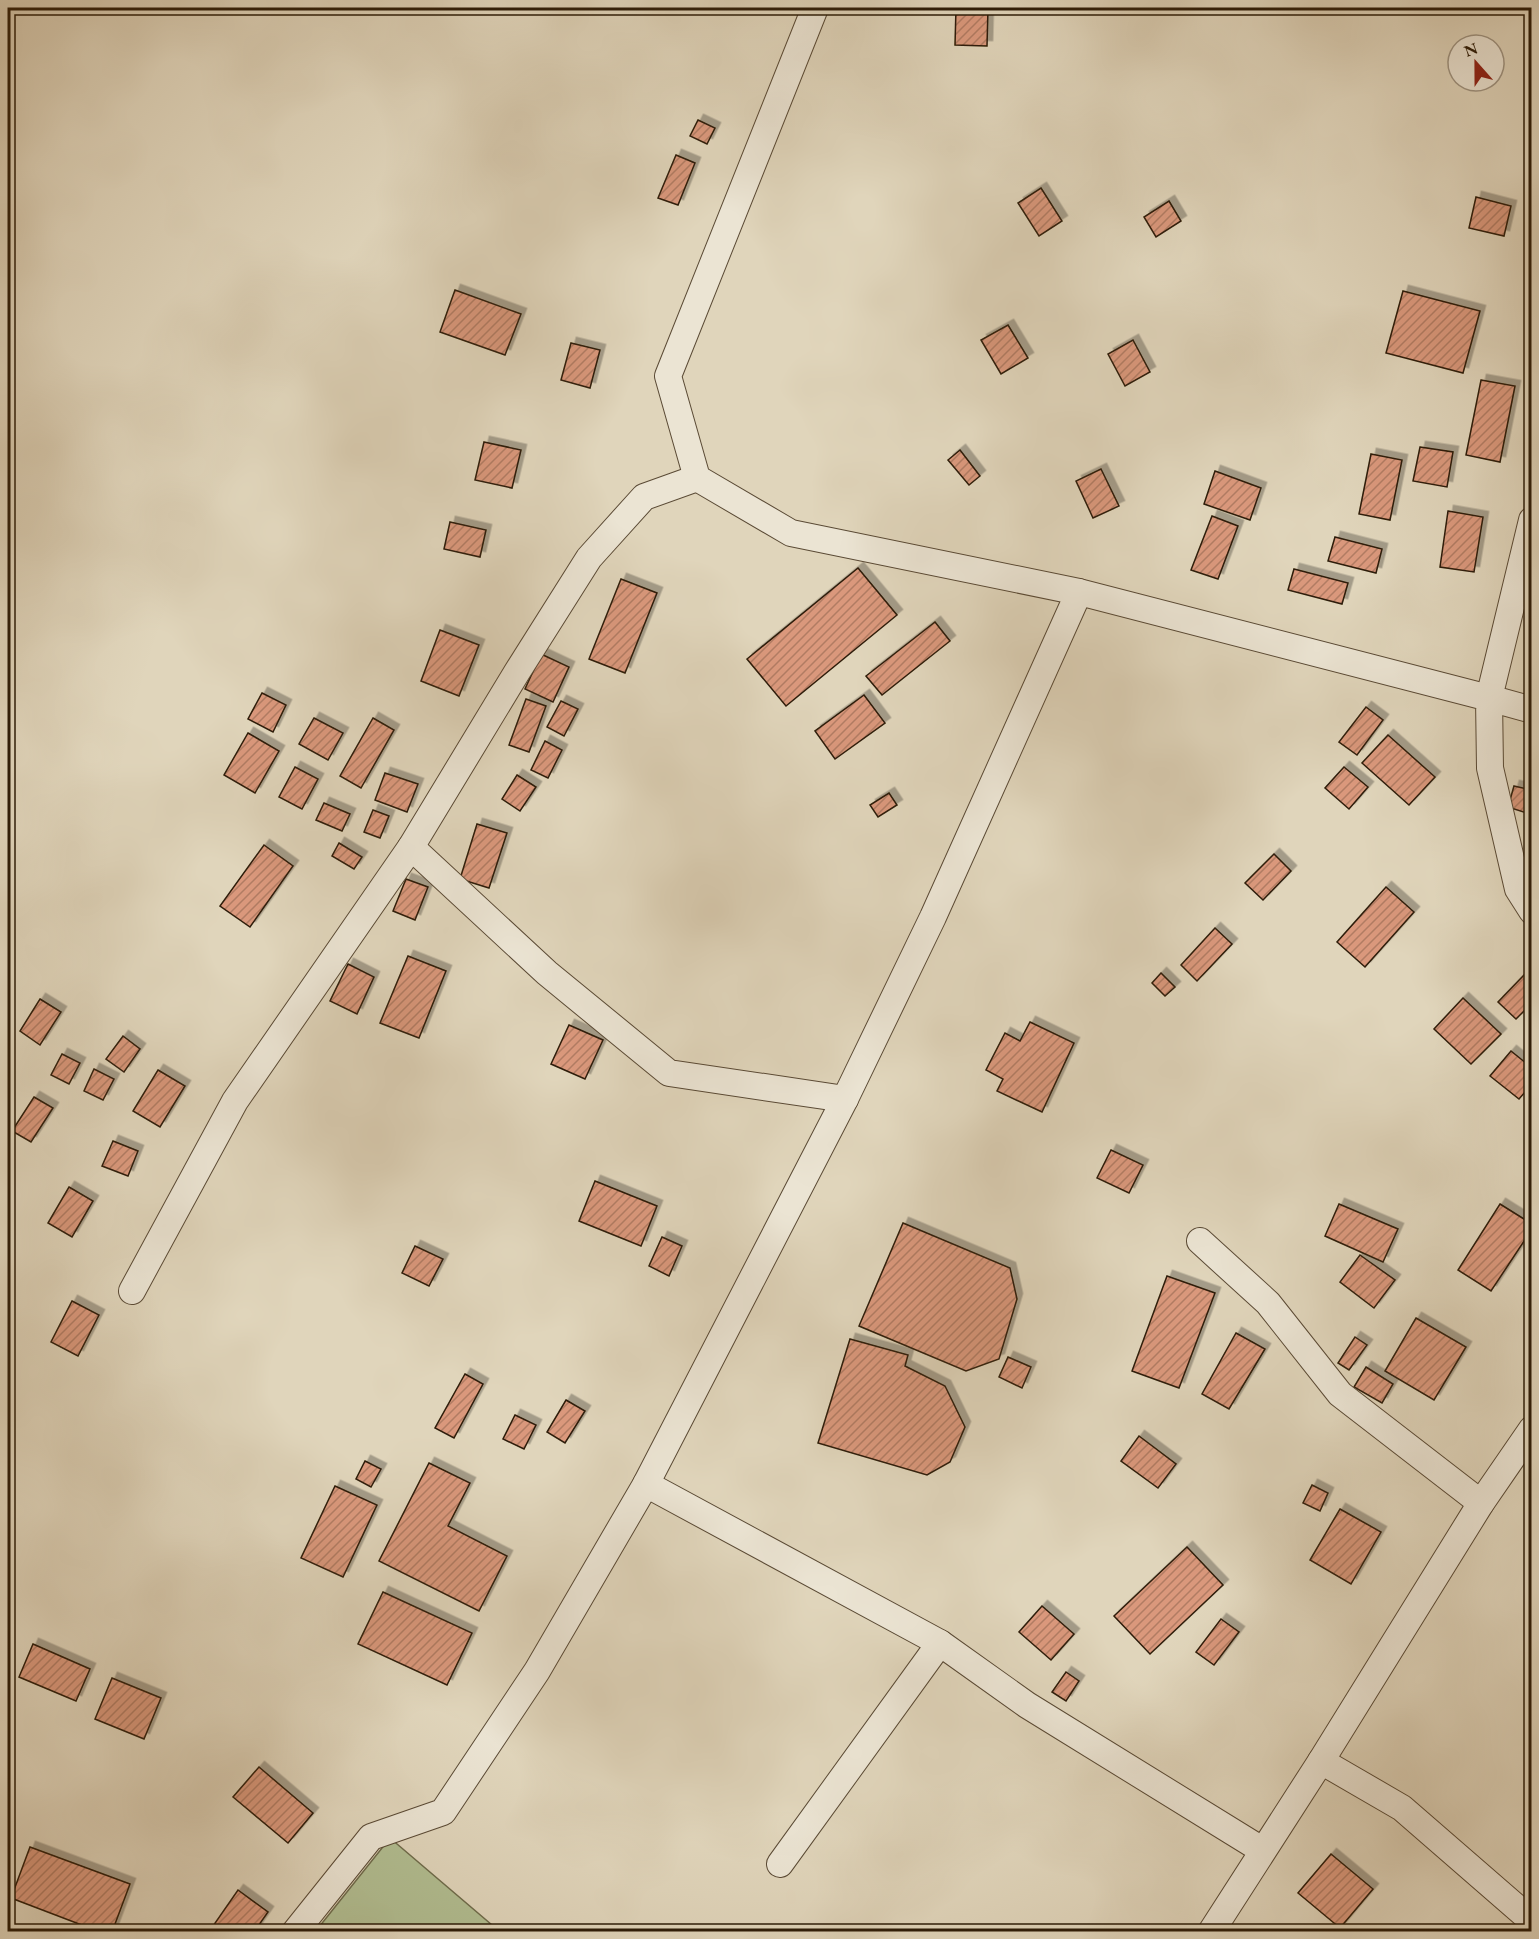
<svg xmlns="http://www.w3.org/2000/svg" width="1539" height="1939" font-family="'EB Garamond',serif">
  <defs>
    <pattern id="building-hatch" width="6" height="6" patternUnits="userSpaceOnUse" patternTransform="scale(1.5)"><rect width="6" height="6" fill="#da987b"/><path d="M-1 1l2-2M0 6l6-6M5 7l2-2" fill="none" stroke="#b17b63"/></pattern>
    <filter id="shadow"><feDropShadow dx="5.5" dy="-5.5" stdDeviation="0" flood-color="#0004"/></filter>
  </defs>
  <rect width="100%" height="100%" fill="#e0d5bb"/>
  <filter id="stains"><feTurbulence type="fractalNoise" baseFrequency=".00333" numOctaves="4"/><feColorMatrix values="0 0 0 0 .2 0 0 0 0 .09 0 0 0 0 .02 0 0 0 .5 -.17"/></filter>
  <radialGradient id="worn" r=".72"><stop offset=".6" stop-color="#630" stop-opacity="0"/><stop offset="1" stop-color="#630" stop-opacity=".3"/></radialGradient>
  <!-- pitch -->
  <path fill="#b1bd91" stroke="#6f6c4c" stroke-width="1.5" d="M 390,1838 L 499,1931 L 315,1932 Z"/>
  <!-- building -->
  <g fill="url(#building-hatch)" stroke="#2d1c08" stroke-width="1.5" filter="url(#shadow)">
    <path d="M 956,8 L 988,8 L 987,46 L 955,45 Z"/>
    <path d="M 698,120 L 715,128 L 707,144 L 690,136 Z"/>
    <path d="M 676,155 L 695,163 L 678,205 L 658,198 Z"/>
    <path d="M 1041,188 L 1062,221 L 1039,236 L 1018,203 Z"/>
    <path d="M 1476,197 L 1511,206 L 1504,236 L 1469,228 Z"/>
    <path d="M 1169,201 L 1181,221 L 1156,237 L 1144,217 Z"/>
    <path d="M 455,290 L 521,314 L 505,355 L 440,332 Z"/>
    <path d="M 1403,291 L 1480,311 L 1463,373 L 1386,353 Z"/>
    <path d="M 1008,325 L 1028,358 L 1001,374 L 981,340 Z"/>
    <path d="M 1133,340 L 1150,372 L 1125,386 L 1108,354 Z"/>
    <path d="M 571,343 L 600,350 L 590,388 L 561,380 Z"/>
    <path d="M 1481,380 L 1515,386 L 1500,462 L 1466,455 Z"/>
    <path d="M 484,442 L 521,450 L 512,488 L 475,480 Z"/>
    <path d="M 1420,447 L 1453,452 L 1447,487 L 1413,481 Z"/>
    <path d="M 960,450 L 980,476 L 969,485 L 948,460 Z"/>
    <path d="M 1371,454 L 1402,460 L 1390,520 L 1359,514 Z"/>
    <path d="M 1101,469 L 1119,506 L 1093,518 L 1076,481 Z"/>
    <path d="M 1215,471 L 1261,488 L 1250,520 L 1204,504 Z"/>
    <path d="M 1448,511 L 1483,517 L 1474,572 L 1440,567 Z"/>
    <path d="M 1212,516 L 1238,526 L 1218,579 L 1191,570 Z"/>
    <path d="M 450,522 L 486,530 L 480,557 L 444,549 Z"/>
    <path d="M 1335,537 L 1382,549 L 1376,573 L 1328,561 Z"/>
    <path d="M 858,568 L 897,615 L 786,706 L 747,659 Z"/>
    <path d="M 1294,569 L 1348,583 L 1342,604 L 1288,590 Z"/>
    <path d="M 621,579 L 657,593 L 625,673 L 589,659 Z"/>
    <path d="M 935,622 L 950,641 L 882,695 L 866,676 Z"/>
    <path d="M 440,630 L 479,645 L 459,696 L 421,681 Z"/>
    <path d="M 541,654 L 569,667 L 553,702 L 525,689 Z"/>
    <path d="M 262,693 L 286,705 L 273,732 L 248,719 Z"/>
    <path d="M 864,695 L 885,723 L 835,759 L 815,731 Z"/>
    <path d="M 526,699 L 546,706 L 529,752 L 509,745 Z"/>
    <path d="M 561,701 L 578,709 L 564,736 L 547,727 Z"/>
    <path d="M 1366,707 L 1383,720 L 1357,755 L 1339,742 Z"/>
    <path d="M 314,718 L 343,733 L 328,760 L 299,744 Z"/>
    <path d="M 373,718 L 394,730 L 361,788 L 340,776 Z"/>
    <path d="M 248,733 L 279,751 L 255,793 L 224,775 Z"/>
    <path d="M 1388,735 L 1435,777 L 1409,805 L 1362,763 Z"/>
    <path d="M 545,741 L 562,750 L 548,778 L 531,770 Z"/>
    <path d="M 295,767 L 318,779 L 302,809 L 279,797 Z"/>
    <path d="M 1344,767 L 1368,787 L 1349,809 L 1325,788 Z"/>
    <path d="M 385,773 L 418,784 L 407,812 L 375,800 Z"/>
    <path d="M 517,775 L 536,787 L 520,811 L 502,799 Z"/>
    <path d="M 1514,786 L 1532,790 L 1527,813 L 1508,807 Z"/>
    <path d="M 889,793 L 897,805 L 878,817 L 870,805 Z"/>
    <path d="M 324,803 L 350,814 L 342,831 L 316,820 Z"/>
    <path d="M 373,810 L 389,816 L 380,838 L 364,832 Z"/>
    <path d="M 477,824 L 507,833 L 489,888 L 460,879 Z"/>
    <path d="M 339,843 L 362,857 L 354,869 L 332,856 Z"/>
    <path d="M 264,845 L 293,866 L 250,927 L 220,906 Z"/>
    <path d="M 1274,854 L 1291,871 L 1263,900 L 1245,883 Z"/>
    <path d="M 406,879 L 428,887 L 415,920 L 393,911 Z"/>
    <path d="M 1386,887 L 1414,912 L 1365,967 L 1337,942 Z"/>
    <path d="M 1215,928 L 1232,944 L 1197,981 L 1181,965 Z"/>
    <path d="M 408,956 L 446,971 L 419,1038 L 380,1023 Z"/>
    <path d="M 348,964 L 374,977 L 357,1014 L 330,1001 Z"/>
    <path d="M 1161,973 L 1175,987 L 1165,996 L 1152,983 Z"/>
    <path d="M 1525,974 L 1532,980 L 1532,1003 L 1516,1019 L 1498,1002 Z"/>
    <path d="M 1463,998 L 1501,1034 L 1471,1064 L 1434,1029 Z"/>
    <path d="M 40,999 L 61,1012 L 40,1045 L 20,1031 Z"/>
    <path d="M 1030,1022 L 1074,1043 L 1042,1112 L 997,1091 L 1003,1079 L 986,1070 L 1005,1033 L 1020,1041 Z"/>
    <path d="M 569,1025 L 603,1040 L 585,1079 L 551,1064 Z"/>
    <path d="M 123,1036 L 140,1049 L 124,1072 L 106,1059 Z"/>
    <path d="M 1511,1051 L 1532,1068 L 1532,1084 L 1519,1099 L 1490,1076 Z"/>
    <path d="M 62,1054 L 80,1063 L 69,1084 L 51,1075 Z"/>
    <path d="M 94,1069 L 114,1079 L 103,1100 L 84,1091 Z"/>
    <path d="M 158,1070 L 185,1086 L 160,1127 L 133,1111 Z"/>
    <path d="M 34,1097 L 53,1108 L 31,1142 L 12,1131 Z"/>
    <path d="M 113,1141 L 138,1151 L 128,1176 L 102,1166 Z"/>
    <path d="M 1111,1150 L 1143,1165 L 1129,1193 L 1097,1178 Z"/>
    <path d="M 595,1181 L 657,1206 L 641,1246 L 579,1221 Z"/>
    <path d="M 69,1187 L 93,1201 L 72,1237 L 48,1223 Z"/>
    <path d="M 1339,1204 L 1398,1229 L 1383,1262 L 1325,1236 Z"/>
    <path d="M 1500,1204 L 1532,1224 L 1532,1229 L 1491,1291 L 1458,1270 Z"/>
    <path d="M 903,1223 L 1010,1268 L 1017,1299 L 999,1359 L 966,1371 L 859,1326 Z"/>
    <path d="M 662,1237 L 682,1246 L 669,1276 L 649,1266 Z"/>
    <path d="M 415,1246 L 443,1259 L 429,1286 L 402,1273 Z"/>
    <path d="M 1360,1255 L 1395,1280 L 1374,1308 L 1340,1282 Z"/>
    <path d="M 1167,1276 L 1215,1293 L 1179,1388 L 1132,1371 Z"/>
    <path d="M 72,1301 L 99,1315 L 78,1356 L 51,1342 Z"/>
    <path d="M 1416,1318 L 1466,1347 L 1434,1400 L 1385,1371 Z"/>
    <path d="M 1236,1333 L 1265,1349 L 1229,1409 L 1202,1394 Z"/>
    <path d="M 1355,1337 L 1367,1345 L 1349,1370 L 1338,1363 Z"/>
    <path d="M 850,1339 L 908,1355 L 905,1366 L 945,1386 L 965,1427 L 950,1462 L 927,1475 L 818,1443 Z"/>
    <path d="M 1008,1357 L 1031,1367 L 1022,1388 L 999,1377 Z"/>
    <path d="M 1366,1367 L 1393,1384 L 1382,1403 L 1354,1387 Z"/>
    <path d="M 465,1374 L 483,1384 L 454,1438 L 435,1428 Z"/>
    <path d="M 566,1400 L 585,1411 L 565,1443 L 547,1432 Z"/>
    <path d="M 515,1415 L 536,1425 L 524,1449 L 503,1439 Z"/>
    <path d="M 1139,1436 L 1176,1464 L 1158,1488 L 1121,1461 Z"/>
    <path d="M 365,1461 L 381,1469 L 371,1487 L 356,1479 Z"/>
    <path d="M 429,1463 L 470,1483 L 448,1526 L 507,1556 L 479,1611 L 379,1561 Z"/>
    <path d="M 1312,1485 L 1328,1493 L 1320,1511 L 1303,1503 Z"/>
    <path d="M 335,1486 L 377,1505 L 343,1577 L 301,1558 Z"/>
    <path d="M 1340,1509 L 1381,1532 L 1351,1584 L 1310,1560 Z"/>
    <path d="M 1187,1547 L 1223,1585 L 1150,1654 L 1114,1616 Z"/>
    <path d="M 383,1592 L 472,1633 L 447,1685 L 358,1644 Z"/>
    <path d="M 1042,1606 L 1074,1634 L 1051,1660 L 1019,1632 Z"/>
    <path d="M 1221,1619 L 1239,1632 L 1214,1665 L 1196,1652 Z"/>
    <path d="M 33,1644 L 90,1669 L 76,1701 L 19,1677 Z"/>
    <path d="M 1066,1672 L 1079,1681 L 1066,1701 L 1052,1692 Z"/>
    <path d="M 112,1678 L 161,1698 L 144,1739 L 95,1719 Z"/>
    <path d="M 259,1767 L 313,1813 L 288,1843 L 233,1797 Z"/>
    <path d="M 30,1847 L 130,1884 L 112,1932 L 100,1932 L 11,1898 Z"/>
    <path d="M 1331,1854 L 1373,1889 L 1340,1928 L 1298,1893 Z"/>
    <path d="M 238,1890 L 268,1912 L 254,1932 L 221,1932 L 213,1926 Z"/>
  </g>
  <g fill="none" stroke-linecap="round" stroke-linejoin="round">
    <defs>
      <g id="minor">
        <path d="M 815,8 L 668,376 L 697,478 L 791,533 L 1079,592 L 1489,698 L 1490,768 L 1518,889 L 1532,911"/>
        <path d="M 1532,520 L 1489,698 L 1532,710"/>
        <path d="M 411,847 L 547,973 L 669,1073 L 845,1099"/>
        <path d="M 1200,1241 L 1268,1303 L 1340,1394 L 1481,1503"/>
        <path d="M 132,1291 L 235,1101 L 411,847 L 517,672 L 589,558 L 644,497 L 697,478"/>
        <path d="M 646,1484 L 940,1643 L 1027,1705 L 1262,1850"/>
        <path d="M 1321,1761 L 1402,1808 L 1532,1921"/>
        <path d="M 780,1864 L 940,1643"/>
        <path d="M 295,1932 L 371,1837 L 443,1812 L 537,1671 L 646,1484 L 845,1099 L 933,917 L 1079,592"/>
        <path d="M 1211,1932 L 1321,1761 L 1481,1503 L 1532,1429"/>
      </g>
    </defs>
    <!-- minor casing -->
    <use href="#minor" stroke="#5a4a35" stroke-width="28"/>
    <!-- minor -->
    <use href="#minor" stroke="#ebe4d3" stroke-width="26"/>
  </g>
  <!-- margin -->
  <rect width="1539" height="1939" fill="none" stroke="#e0d5bb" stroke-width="30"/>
  <rect x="9" y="9" width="1521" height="1921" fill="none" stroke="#2d1c08" stroke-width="3"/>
  <rect x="15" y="15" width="1509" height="1909" fill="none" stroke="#2d1c08" stroke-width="1.5"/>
  <!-- north arrow -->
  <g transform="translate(1476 63) rotate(339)"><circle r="28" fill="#ebe4d3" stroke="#9f9482" stroke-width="1.5"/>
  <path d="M0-4.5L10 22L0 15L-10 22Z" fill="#8f2418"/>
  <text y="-9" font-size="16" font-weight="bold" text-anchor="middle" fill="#2d1c08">N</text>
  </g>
  <rect width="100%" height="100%" filter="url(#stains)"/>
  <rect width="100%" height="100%" fill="url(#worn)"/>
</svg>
